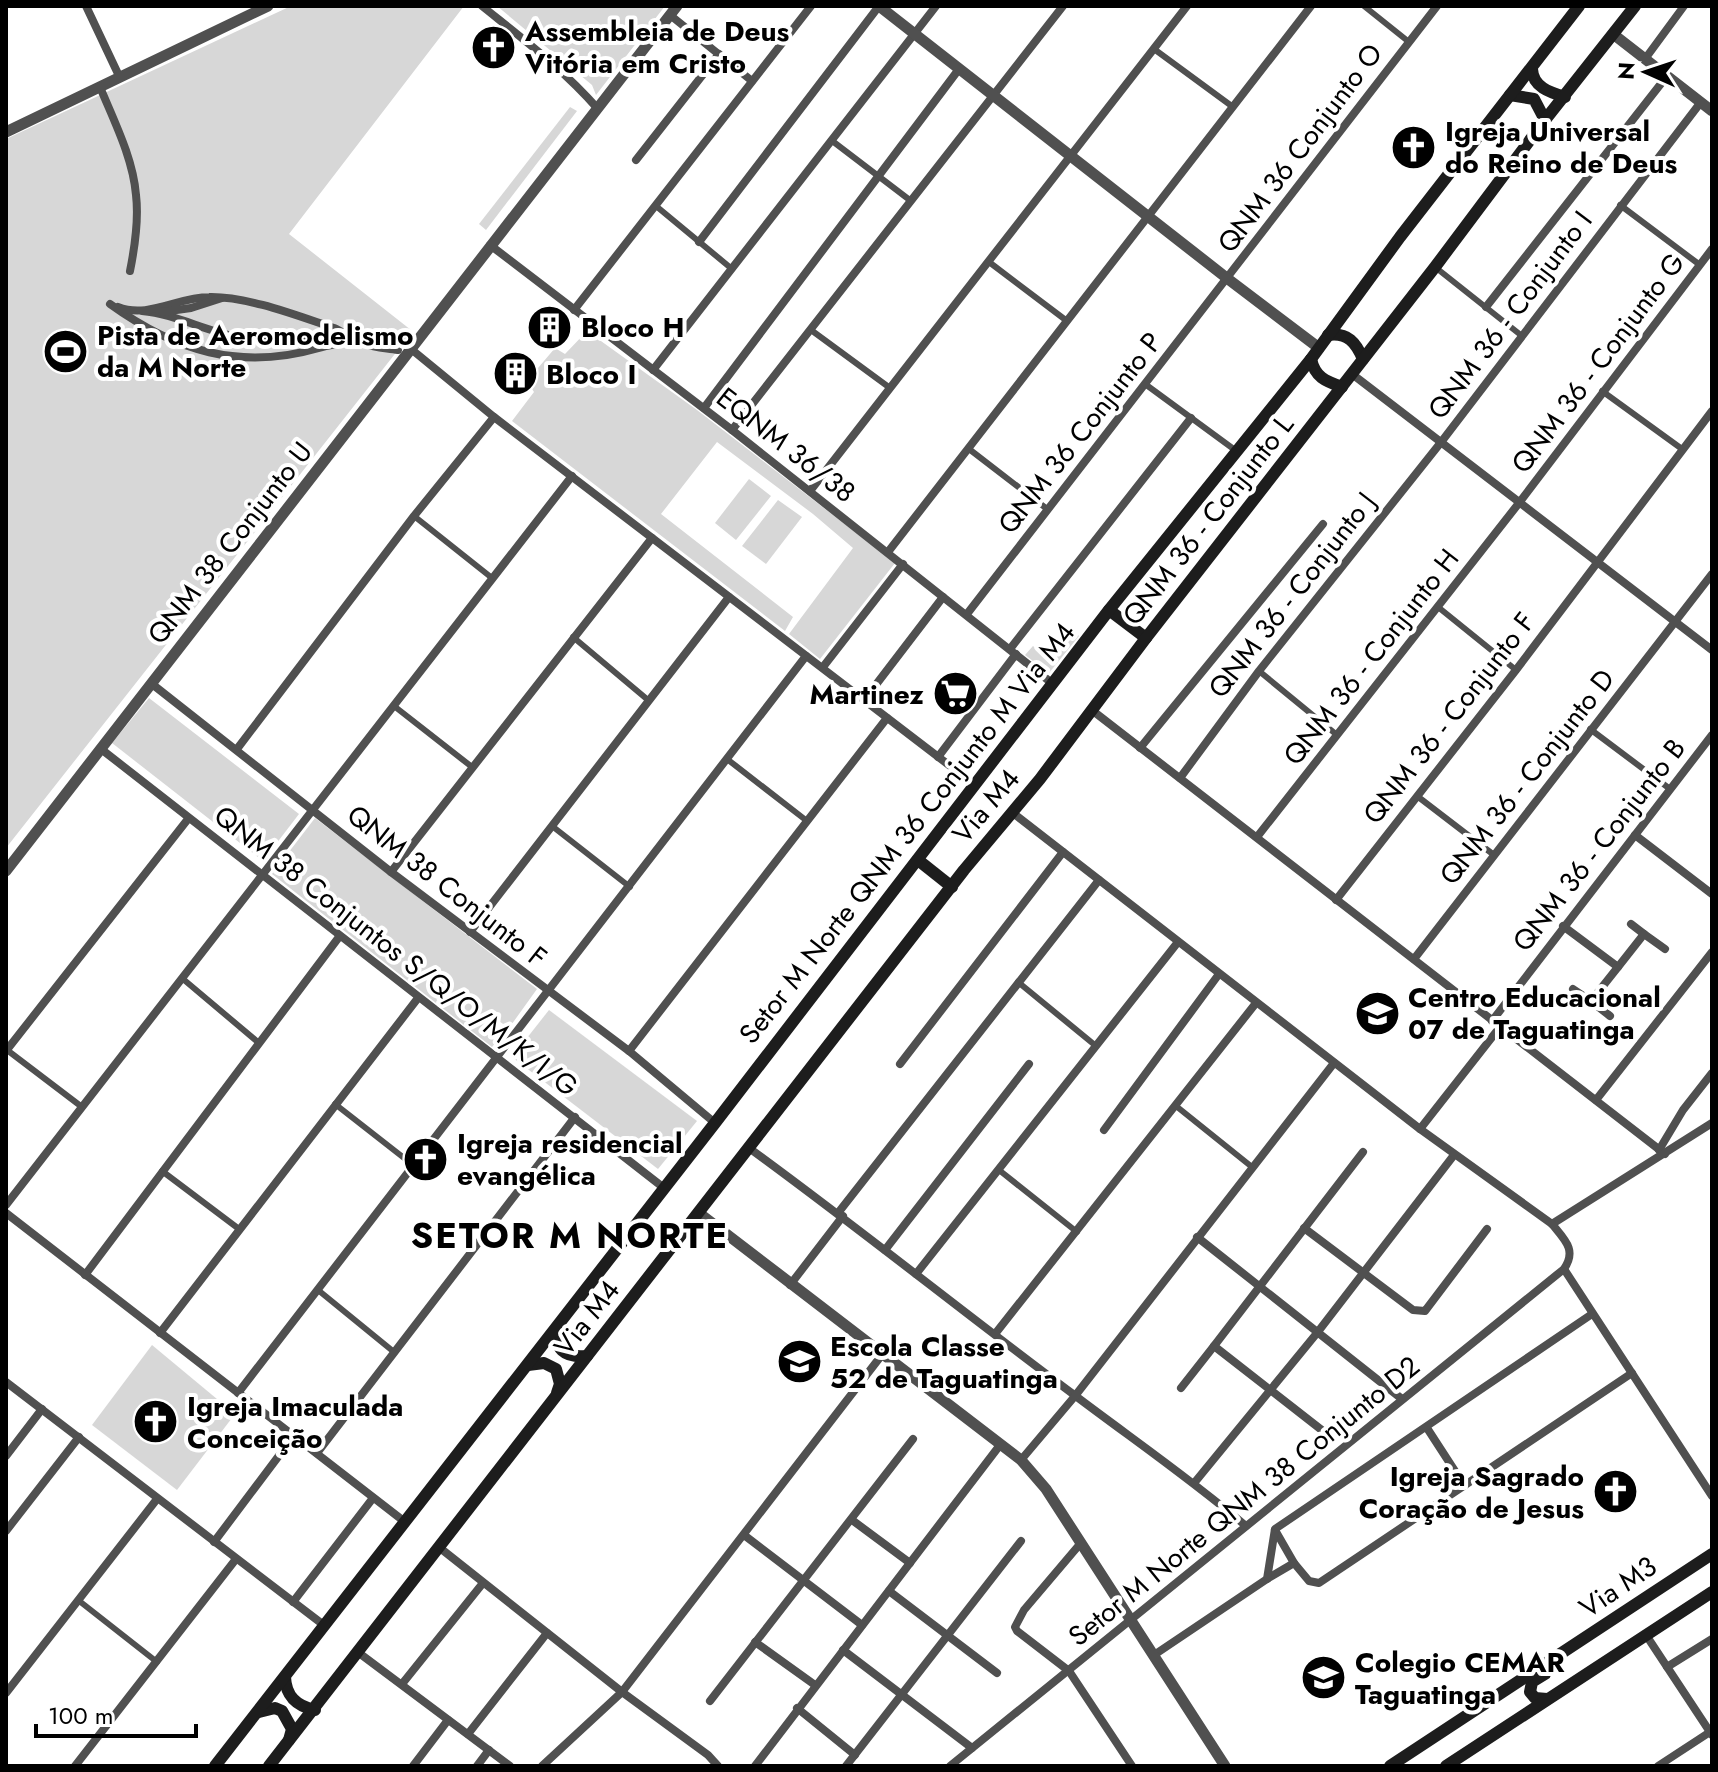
<svg xmlns="http://www.w3.org/2000/svg" width="1718" height="1772" font-family="Jost,sans-serif">
  <rect width="100%" height="100%" fill="#fff"/>
  <!-- green -->
  <g fill="#d7d7d7">
    <path d="M 291,6 L 464,6 L 289,234 L 411,330 L 398,350 L 6,848 L 6,139 Z"/>
    <path d="M 497,6 L 665,6 L 596,95 L 592,85 Z"/>
    <path d="M 570,107 L 577,111 L 486,230 L 479,224 Z"/>
    <path d="M 587,331 L 697,410 L 895,563 L 820,659 L 789,634 L 853,548 L 813,514 L 717,442 L 661,514 L 793,617 L 785,631 L 512,421 L 534,392 L 527,381 L 555,348 L 565,354 Z"/>
    <path d="M 749,479 L 771,496 L 736,540 L 715,523 Z"/>
    <path d="M 778,500 L 802,517 L 766,564 L 742,546 Z"/>
    <path d="M 1069,627 L 1079,636 L 1049,673 L 1025,655 L 1033,646 L 1045,657 Z"/>
    <path d="M 149,698 L 299,814 L 263,861 L 112,743 Z"/>
    <path d="M 315,818 L 537,989 L 509,1028 L 487,1013 L 482,1021 L 503,1035 L 492,1047 L 272,874 Z"/>
    <path d="M 549,1010 L 697,1121 L 658,1169 L 512,1057 Z"/>
    <path d="M 152,1345 L 235,1414 L 177,1490 L 92,1425 Z"/>
  </g>
  <g fill="none" stroke-linecap="round" stroke-linejoin="round">
    <!-- pedestrian -->
    <g stroke="#505050" stroke-width="6">
      <path d="M 1364,6 L 1409,42"/>
      <path d="M 1154,49 L 1233,107"/>
      <path d="M 831,140 L 911,201"/>
      <path d="M 1620,205 L 1700,265"/>
      <path d="M 656,206 L 732,269"/>
      <path d="M 989,262 L 1067,321"/>
      <path d="M 1435,267 L 1522,336"/>
      <path d="M 811,330 L 890,388"/>
      <path d="M 1145,384 L 1235,450"/>
      <path d="M 1602,391 L 1682,449"/>
      <path d="M 969,449 L 1047,509"/>
      <path d="M 414,516 L 492,578"/>
      <path d="M 1438,607 L 1516,670"/>
      <path d="M 573,637 L 648,700"/>
      <path d="M 1259,671 L 1337,735"/>
      <path d="M 394,706 L 472,767"/>
      <path d="M 1590,729 L 1670,789"/>
      <path d="M 727,759 L 807,821"/>
      <path d="M 1417,796 L 1494,855"/>
      <path d="M 552,826 L 630,887"/>
      <path d="M 183,979 L 259,1043"/>
      <path d="M 1018,982 L 1096,1046"/>
      <path d="M 7,1050 L 82,1107"/>
      <path d="M 335,1104 L 413,1165"/>
      <path d="M 1176,1106 L 1252,1167"/>
      <path d="M 999,1170 L 1077,1232"/>
      <path d="M 162,1171 L 239,1229"/>
      <path d="M 318,1290 L 394,1352"/>
      <path d="M 78,1600 L 157,1662"/>
    </g>
    <!-- minor -->
    <g stroke="#505050" stroke-width="8">
      <path d="M 86,6 L 120,78"/>
      <path d="M 482,6 C 523,39 563,69 598,109"/>
      <path d="M 670,15 L 752,81"/>
      <path d="M 1645,59 L 1684,6"/>
      <path d="M 100,87 C 114,121 133,158 136,195 C 139,220 135,246 130,271"/>
      <path d="M 636,160 L 719,54"/>
      <path d="M 699,242 L 879,6"/>
      <path d="M 490,245 L 732,430 L 1053,684"/>
      <path d="M 110,304 C 175,351 240,371 319,348 C 332,344 343,344 355,339 C 316,335 277,343 238,337 C 205,331 175,314 142,311"/>
      <path d="M 118,307 C 148,319 178,297 209,297 C 247,296 298,316 334,328 C 345,333 354,340 365,344 C 375,348 387,348 398,350 L 387,342 L 355,339"/>
      <path d="M 1486,307 L 1667,76"/>
      <path d="M 574,310 L 811,6"/>
      <path d="M 162,312 L 191,308 L 222,298"/>
      <path d="M 411,349 L 494,417 L 975,785"/>
      <path d="M 653,370 L 936,6"/>
      <path d="M 1352,374 L 1712,650"/>
      <path d="M 704,408 L 959,69"/>
      <path d="M 732,430 L 1063,6"/>
      <path d="M 810,491 L 1187,6"/>
      <path d="M 888,552 L 1311,6"/>
      <path d="M 967,614 L 1437,6"/>
      <path d="M 1010,649 L 1191,418"/>
      <path d="M 823,667 L 903,564"/>
      <path d="M 152,684 L 391,872 L 629,1051 L 715,1123"/>
      <path d="M 865,699 L 943,597"/>
      <path d="M 1093,711 L 1665,1154"/>
      <path d="M 1140,748 L 1323,524"/>
      <path d="M 101,749 L 664,1188"/>
      <path d="M 237,749 L 414,516 L 494,417"/>
      <path d="M 938,757 L 1016,654"/>
      <path d="M 1180,778 L 1259,671 L 1442,441 L 1701,102"/>
      <path d="M 1635,835 L 1712,894"/>
      <path d="M 1257,837 L 1519,503 L 1712,249"/>
      <path d="M 391,872 L 652,538"/>
      <path d="M 1336,900 L 1516,670 L 1712,411"/>
      <path d="M 1631,924 L 1644,934"/>
      <path d="M 1563,926 L 1618,967 L 1644,934 L 1665,949"/>
      <path d="M 470,932 L 729,597"/>
      <path d="M 1414,959 L 1712,574"/>
      <path d="M 1573,989 L 1591,1001"/>
      <path d="M 1610,1016 L 1591,1001 L 1618,967"/>
      <path d="M 1492,1021 L 1712,735"/>
      <path d="M 6,1051 L 188,819"/>
      <path d="M 629,1051 L 887,718"/>
      <path d="M 900,1064 L 1063,852"/>
      <path d="M 1596,1100 L 1712,952"/>
      <path d="M 1420,1129 L 1500,1027"/>
      <path d="M 1104,1130 L 1219,974"/>
      <path d="M 749,1148 C 859,1228 964,1313 1073,1394 C 1131,1438 1191,1479 1246,1526"/>
      <path d="M 1659,1150 L 1683,1110 L 1712,1073"/>
      <path d="M 6,1205 L 572,476"/>
      <path d="M 6,1213 L 405,1522"/>
      <path d="M 838,1213 L 1099,880"/>
      <path d="M 1552,1224 L 1712,1123"/>
      <path d="M 1304,1228 L 1413,1310 L 1425,1311 L 1487,1229"/>
      <path d="M 1197,1237 L 1402,1399"/>
      <path d="M 885,1250 L 1029,1064"/>
      <path d="M 1564,1269 L 1712,1496"/>
      <path d="M 916,1274 L 1178,942"/>
      <path d="M 85,1275 L 339,937"/>
      <path d="M 790,1285 L 843,1216"/>
      <path d="M 160,1333 L 418,998"/>
      <path d="M 995,1334 L 1256,1003"/>
      <path d="M 1214,1346 L 1363,1152"/>
      <path d="M 6,1382 L 325,1626"/>
      <path d="M 1181,1388 L 1214,1346 L 1323,1431"/>
      <path d="M 238,1393 L 806,656"/>
      <path d="M 1427,1428 L 1464,1485"/>
      <path d="M 317,1453 L 575,1117"/>
      <path d="M 6,1456 L 42,1409"/>
      <path d="M 1021,1460 L 1075,1396 L 1334,1063"/>
      <path d="M 1195,1482 L 1317,1333 L 1454,1155"/>
      <path d="M 852,1520 L 910,1563"/>
      <path d="M 1275,1530 L 1294,1563"/>
      <path d="M 6,1531 L 79,1437"/>
      <path d="M 744,1535 L 862,1625"/>
      <path d="M 214,1542 L 293,1437"/>
      <path d="M 1080,1544 L 1024,1610 L 1015,1627 L 1017,1631 L 1069,1671 L 1132,1766"/>
      <path d="M 440,1548 L 622,1692 L 708,1755 L 718,1766"/>
      <path d="M 1267,1579 L 1294,1563 L 1309,1581 L 1319,1583 L 1632,1373"/>
      <path d="M 889,1591 L 997,1673"/>
      <path d="M 293,1602 L 373,1498"/>
      <path d="M 1646,1635 L 1712,1735"/>
      <path d="M 755,1642 L 815,1685"/>
      <path d="M 843,1650 L 972,1748"/>
      <path d="M 359,1653 L 510,1766"/>
      <path d="M 1154,1655 L 1267,1579 L 1275,1529 L 1592,1314"/>
      <path d="M 1667,1667 L 1712,1639"/>
      <path d="M 402,1684 L 483,1583"/>
      <path d="M 6,1693 L 157,1499"/>
      <path d="M 710,1701 L 913,1439"/>
      <path d="M 797,1708 L 855,1755"/>
      <path d="M 468,1734 L 547,1633"/>
      <path d="M 75,1766 L 236,1559"/>
      <path d="M 413,1766 L 448,1720"/>
      <path d="M 477,1766 L 489,1750"/>
      <path d="M 542,1766 L 622,1692 L 881,1356"/>
      <path d="M 755,1766 L 1000,1445"/>
      <path d="M 846,1766 L 1021,1541"/>
      <path d="M 950,1766 L 1564,1269 C 1577,1250 1565,1240 1552,1224 L 1420,1129 L 1013,813"/>
      <path d="M 1658,1766 L 1710,1732"/>
    </g>
    <!-- tertiary -->
    <g stroke="#505050" stroke-width="11">
      <path d="M 879,6 L 1228,279 L 1319,348"/>
      <path d="M 1613,34 L 1712,111"/>
      <path d="M 6,132 L 268,6"/>
      <path d="M 6,871 L 677,6"/>
      <path d="M 699,1213 L 1021,1460 L 1046,1489 L 1225,1766"/>
    </g>
    <!-- secondary -->
    <g stroke="#1d1d1d" stroke-width="12">
      <path d="M 1532,69 C 1533,87 1549,92 1565,97"/>
      <path d="M 1510,95 L 1534,99 L 1545,120"/>
      <path d="M 1328,335 C 1348,332 1356,343 1363,359"/>
      <path d="M 1311,359 C 1315,377 1325,381 1342,387"/>
      <path d="M 1109,610 L 1146,638"/>
      <path d="M 918,860 L 952,887"/>
      <path d="M 559,1326 C 552,1349 565,1358 587,1356"/>
      <path d="M 528,1365 L 544,1363 L 556,1369 L 560,1384 L 557,1393"/>
      <path d="M 1545,1674 L 1532,1682 L 1530,1692 L 1535,1698 L 1547,1699"/>
      <path d="M 285,1677 C 286,1696 296,1706 315,1710"/>
      <path d="M 259,1712 L 275,1708 L 282,1711 L 292,1729 L 289,1740"/>
      <path d="M 215,1766 L 715,1123 L 1109,610 L 1311,359 L 1400,237 L 1579,6"/>
      <path d="M 269,1766 L 964,870 L 1040,779 L 1146,638 L 1435,267 L 1545,120 L 1635,6"/>
      <path d="M 1390,1766 L 1712,1554"/>
      <path d="M 1446,1766 L 1712,1592"/>
    </g>
  </g>
  <!-- icons -->
  <defs>
    <symbol id="church-disc" viewBox="-11 -11 22 22"><circle r="9.5" fill="#000" stroke="#fff"/><path d="M-1.2-6h2.4v3.5h3.3v2.4h-3.3V6h-2.4V-.1h-3.3v-2.4h3.3Z" fill="#fff"/></symbol>
    <symbol id="building-disc" viewBox="-11 -11 22 22"><circle r="9.5" fill="#000" stroke="#fff"/><path d="M-4-6H4V6H1V3H-1V6H-4ZM-2.5-4.3h1.7v1.8h-1.7ZM.8-4.3h1.7v1.8H.8ZM-2.5-1h1.7V.8h-1.7ZM.8-1h1.7V.8H.8Z" fill="#fff"/></symbol>
    <symbol id="stadium-disc" viewBox="-11 -11 22 22"><circle r="9.5" fill="#000" stroke="#fff"/><path d="M0-5a6.5 5 0 1 0 0 10a6.5 5 0 1 0 0-10ZM-3.5-1.8h7v3.6h-7Z" fill="#fff"/></symbol>
    <symbol id="supermarket-disc" viewBox="-11 -11 22 22"><circle r="9.5" fill="#000" stroke="#fff"/><path d="M-6-5.5h2.5l.6 2H6L4.5 2H-2.5L-4.4-4H-6ZM-1.5 3.2a1.3 1.3 0 1 0 .1 0ZM3 3.2a1.3 1.3 0 1 0 .1 0Z" fill="#fff"/></symbol>
    <symbol id="school-disc" viewBox="-11 -11 22 22"><circle r="9.5" fill="#000" stroke="#fff"/><path d="M0-5L7-2L0 1L-7-2ZM-4 1L0 2.5L4 1V4Q0 6-4 4Z" fill="#fff"/></symbol>
  </defs>
  <g fill-rule="evenodd">
    <use href="#church-disc" x="468" y="22" width="51" height="51"/>
    <use href="#church-disc" x="1388" y="122" width="51" height="51"/>
    <use href="#building-disc" x="524" y="302" width="51" height="51"/>
    <use href="#stadium-disc" x="40" y="326" width="51" height="51"/>
    <use href="#building-disc" x="490" y="348" width="51" height="51"/>
    <use href="#supermarket-disc" x="930" y="668" width="51" height="51"/>
    <use href="#school-disc" x="1352" y="988" width="51" height="51"/>
    <use href="#church-disc" x="400" y="1134" width="51" height="51"/>
    <use href="#school-disc" x="774" y="1336" width="51" height="51"/>
    <use href="#church-disc" x="130" y="1396" width="51" height="51"/>
    <use href="#church-disc" x="1590" y="1466" width="51" height="51"/>
    <use href="#school-disc" x="1298" y="1652" width="51" height="51"/>
  </g>
  <g text-anchor="middle" dominant-baseline="central" stroke-width="8" stroke-linejoin="round" paint-order="stroke">
    <!-- poi labels -->
    <g font-size="28" font-weight="bold" fill="#000" stroke="#fff" text-anchor="start">
      <text x="525" y="31">Assembleia de Deus<tspan x="525" dy="32">Vitória em Cristo</tspan></text>
      <text x="1445" y="131">Igreja Universal<tspan x="1445" dy="32">do Reino de Deus</tspan></text>
      <text x="581" y="327">Bloco H</text>
      <text x="97" y="335">Pista de Aeromodelismo<tspan x="97" dy="32">da M Norte</tspan></text>
      <text x="546" y="374">Bloco I</text>
      <text x="924" y="694" text-anchor="end">Martinez</text>
      <text x="1408" y="997">Centro Educacional<tspan x="1408" dy="32">07 de Taguatinga</tspan></text>
      <text x="457" y="1143">Igreja residencial<tspan x="457" dy="32">evangélica</tspan></text>
      <text x="830" y="1346">Escola Classe<tspan x="830" dy="32">52 de Taguatinga</tspan></text>
      <text x="187" y="1406">Igreja Imaculada<tspan x="187" dy="32">Conceição</tspan></text>
      <text x="1584" y="1476" text-anchor="end">Igreja Sagrado<tspan x="1584" dy="32">Coração de Jesus</tspan></text>
      <text x="1355" y="1662">Colegio CEMAR<tspan x="1355" dy="32">Taguatinga</tspan></text>
    </g>
    <!-- street labels -->
    <g font-size="28" fill="#000" stroke="#fff">
      <text transform="translate(1300 148) rotate(-53)">QNM 36 Conjunto O</text>
      <text transform="translate(1510 315) rotate(-53)">QNM 36 - Conjunto I</text>
      <text transform="translate(1598 363) rotate(-53)">QNM 36 - Conjunto G</text>
      <text transform="translate(1080 433) rotate(-52)">QNM 36 Conjunto P</text>
      <text transform="translate(786 445) rotate(38)">EQNM 36/38</text>
      <text transform="translate(1208 520) rotate(-52)">QNM 36 - Conjunto L</text>
      <text transform="translate(230 543) rotate(-52)">QNM 38 Conjunto U</text>
      <text transform="translate(1292 595) rotate(-52)">QNM 36 - Conjunto J</text>
      <text transform="translate(1371 657) rotate(-52)">QNM 36 - Conjunto H</text>
      <text transform="translate(1449 718) rotate(-52)">QNM 36 - Conjunto F</text>
      <text transform="translate(1527 777) rotate(-52)">QNM 36 - Conjunto D</text>
      <text transform="translate(986 806) rotate(-50)">Via M4</text>
      <text transform="translate(907 833) rotate(-52)">Setor M Norte QNM 36 Conjunto M Via M4</text>
      <text transform="translate(1599 845) rotate(-52)">QNM 36 - Conjunto B</text>
      <text transform="translate(447 886) rotate(38)">QNM 38 Conjunto F</text>
      <text transform="translate(396 951) rotate(38)">QNM 38 Conjuntos S/Q/O/M/K/I/G</text>
      <text transform="translate(587 1318) rotate(-52)">Via M4</text>
      <text transform="translate(1244 1501) rotate(-39)">Setor M Norte QNM 38 Conjunto D2</text>
      <text transform="translate(1618 1587) rotate(-34)">Via M3</text>
    </g>
    <!-- district labels -->
    <g font-size="36" font-weight="bold" letter-spacing="2" fill="#000" stroke="#fff">
      <text x="570" y="1235">SETOR M NORTE</text>
    </g>
  </g>
  <!-- border -->
  <rect width="1718" height="1772" fill="none" stroke="#000000" stroke-width="16"/>
  <!-- north arrow -->
  <g transform="translate(1646 72) rotate(273)" stroke="#ffffff" stroke-width="6" paint-order="stroke">
  <path d="M0-6L14 30L0 20L-14 30Z" fill="#000000"/>
  <text y="-12" font-size="22" font-weight="bold" text-anchor="middle" fill="#000000">N</text>
  </g>
  <!-- scale -->
  <path d="M36 1724v12h160v-12" fill="none" stroke="#000000" stroke-width="4"/>
  <text x="48" y="1724" font-size="24" fill="#000000" stroke="#ffffff" stroke-width="6" paint-order="stroke">100 m</text>
</svg>
